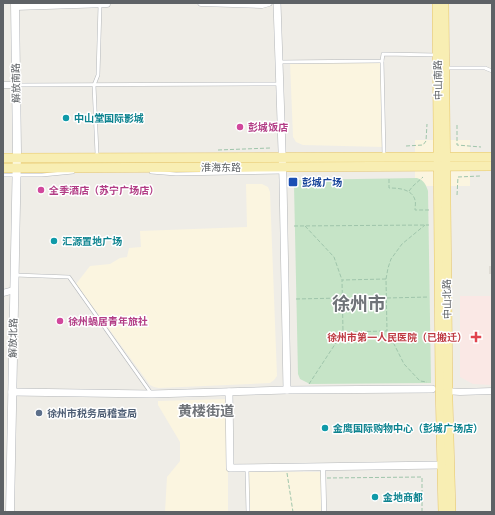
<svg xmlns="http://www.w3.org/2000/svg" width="495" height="515" font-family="'Archivo Narrow','Noto Sans SC',sans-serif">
  <rect width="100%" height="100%" fill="#efede7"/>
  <!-- commercial -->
  <g fill="#fbf5e0">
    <path d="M 382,61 L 383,147 L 303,145 L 296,142 L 293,137 L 290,62 Z"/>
    <rect x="415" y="140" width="55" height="46"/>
    <path d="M 246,184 L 262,184 L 268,187 L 270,192 L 277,376 L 274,380 L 270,383 L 159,388 L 154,387 L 150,385 L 76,284 L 90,266 L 110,264 L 120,258 L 127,257 L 129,248 L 141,247 L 140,231 L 247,227 Z"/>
    <path d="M 228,399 L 228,512 L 165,512 L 167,477 L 180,461 L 180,442 L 158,405 L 158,401 Z"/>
    <rect x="249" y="472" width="72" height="40"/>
  </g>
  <!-- education -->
  <path fill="#dfdcd5" d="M 490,230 L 492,230 L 492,274 L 489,274 L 489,266 L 491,266 Z"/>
  <!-- medical -->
  <path fill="#fae8e5" d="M 460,296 L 492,296 L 492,385 L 473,384 L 460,377 Z"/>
  <!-- green -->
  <path fill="#c6e4c7" d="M 417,178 C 424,180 426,185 428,191 L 431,383 L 310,384 L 300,379 L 298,374 L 294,185 L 297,180 Z"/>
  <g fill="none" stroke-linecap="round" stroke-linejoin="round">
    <defs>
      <g id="service">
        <path d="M 382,61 L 384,155"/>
        <path d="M 279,62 L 382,61 L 383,54 L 437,55"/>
        <path d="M 446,68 L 485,68 L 492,71"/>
        <path d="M 18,85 L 280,84"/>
        <path d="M 96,156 L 97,154 L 94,85 L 98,75 L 100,5"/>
        <path d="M 151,172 L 176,174 L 283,172"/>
        <path d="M 3,175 L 42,175 L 73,172"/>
        <path d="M 15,275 L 69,277 L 151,393"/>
        <path d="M 247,469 L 248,512"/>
      </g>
      <path id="pedestrian" d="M 323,468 L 324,512"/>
      <g id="minor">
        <path d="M 201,3 L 262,5 L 269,3"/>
        <path d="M 15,7 L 107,4"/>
        <path d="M 3,85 L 16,85"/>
        <path d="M 3,293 L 14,290"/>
        <path d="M 446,391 L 460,392 L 492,391"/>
      </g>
      <g id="tertiary">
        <path d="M 277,3 L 283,180 L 287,390"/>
        <path d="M 12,392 L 152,394 L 287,390 L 432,389"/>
        <path d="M 229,392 L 230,468 L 441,465"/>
      </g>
      <path id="secondary" d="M 10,512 L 17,152 L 15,3"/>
      <g id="primary">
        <path d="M 437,3 L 440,384 L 443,512"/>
        <path d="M 444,3 L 448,400 L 451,512"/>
        <path d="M 3,158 L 492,157"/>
        <path d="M 3,168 L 492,166"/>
      </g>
    </defs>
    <!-- service casing -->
    <use href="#service" stroke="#b4b7ba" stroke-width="4"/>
    <!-- pedestrian casing -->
    <use href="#pedestrian" stroke="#b4b7ba" stroke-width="5.5"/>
    <!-- minor casing -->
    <use href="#minor" stroke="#b4b7ba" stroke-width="7"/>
    <!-- tertiary casing -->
    <use href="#tertiary" stroke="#b4b7ba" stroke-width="8"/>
    <!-- secondary casing -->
    <use href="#secondary" stroke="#b3b6ba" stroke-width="9"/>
    <!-- primary casing -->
    <use href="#primary" stroke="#e6c56a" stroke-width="10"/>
    <!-- path -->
    <g stroke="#9fc5ab" stroke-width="1" stroke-dasharray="4 2" stroke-linecap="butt">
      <path d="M 457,125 L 457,145 L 481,147"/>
      <path d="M 406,146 L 423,145 L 426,141 L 427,124"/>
      <path d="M 218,150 L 270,148"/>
      <path d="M 389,179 L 389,188 C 399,188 412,189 415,200 C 416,203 415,207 415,210 L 429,210"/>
      <path d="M 409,191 L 413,186 L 423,177"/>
      <path d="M 457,195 L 458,177 L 480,176"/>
      <path d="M 294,226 L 429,225"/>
      <path d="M 305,226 L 334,257 L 342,280"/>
      <path d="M 386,279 L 342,280 L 343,332 L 387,331 L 386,279 L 388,268 L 391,259 L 402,244 L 425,225"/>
      <path d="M 387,298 L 429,297"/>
      <path d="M 296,299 L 342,298"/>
      <path d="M 388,332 L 404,364 L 420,381 L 427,382"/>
      <path d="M 309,384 L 343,332"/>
      <path d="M 287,473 L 293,512"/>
      <path d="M 327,478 L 422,477 L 422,512"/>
    </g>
    <!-- service -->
    <use href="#service" stroke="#fff" stroke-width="3"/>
    <!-- pedestrian -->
    <use href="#pedestrian" stroke="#fff" stroke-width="4.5"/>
    <!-- minor -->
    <use href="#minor" stroke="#fff" stroke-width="6"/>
    <!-- tertiary -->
    <use href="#tertiary" stroke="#fff" stroke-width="7"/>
    <!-- secondary -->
    <use href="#secondary" stroke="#fff" stroke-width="8"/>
    <!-- primary -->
    <use href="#primary" stroke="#f8eeb3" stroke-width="9"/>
  </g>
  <!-- markers -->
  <g fill="#0f9aa8" stroke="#fff" stroke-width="1.5">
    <circle cx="66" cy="118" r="4"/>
    <circle cx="54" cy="241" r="4"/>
    <circle cx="325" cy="428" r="4"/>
    <circle cx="375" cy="497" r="4"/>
  </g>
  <g fill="#d1479c" stroke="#fff" stroke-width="1.5">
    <circle cx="240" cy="127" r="4"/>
    <circle cx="41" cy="190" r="4"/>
    <circle cx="60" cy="321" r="4"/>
  </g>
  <rect fill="#1a4fb4" stroke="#fff" stroke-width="1.5" x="288" y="177" width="10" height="10" rx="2"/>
  <path fill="#e0444e" stroke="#fff" stroke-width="1.5" d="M474 331h4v4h4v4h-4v4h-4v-4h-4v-4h4z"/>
  <circle fill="#5c6f8a" stroke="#fff" stroke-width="1.5" cx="39" cy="413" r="4"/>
  <g text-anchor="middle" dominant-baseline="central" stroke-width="3" stroke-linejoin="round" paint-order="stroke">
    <!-- street labels -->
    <g font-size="10" fill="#5e6266" stroke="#fff">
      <text transform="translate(438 80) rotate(-91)">中山南路</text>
      <text transform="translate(16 83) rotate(-91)">解放南路</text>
      <text x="221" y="167">淮海东路</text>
      <text transform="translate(447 299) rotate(-91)">中山北路</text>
      <text transform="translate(13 338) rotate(-89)">解放北路</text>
    </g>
    <!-- culture labels -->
    <g font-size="10" font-weight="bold" fill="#0d838f" stroke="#fff" text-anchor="start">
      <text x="74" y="118">中山堂国际影城</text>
      <text x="62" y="241">汇源置地广场</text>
      <text x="333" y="428">金鹰国际购物中心（彭城广场店）</text>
      <text x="383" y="497">金地商都</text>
    </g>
    <!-- hotel labels -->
    <g font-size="10" font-weight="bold" fill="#b23c85" stroke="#fff" text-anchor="start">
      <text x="248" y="127">彭城饭店</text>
      <text x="49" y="190">全季酒店（苏宁广场店）</text>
      <text x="68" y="321">徐州蝸居青年旅社</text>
    </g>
    <!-- transit labels -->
    <g font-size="10" font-weight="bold" fill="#164399" stroke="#fff" text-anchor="start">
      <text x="302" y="182">彭城广场</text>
    </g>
    <!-- health labels -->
    <g font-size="10" font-weight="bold" fill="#be3a42" stroke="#fff" text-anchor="end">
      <text x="467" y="337">徐州市第一人民医院（已搬迁）</text>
    </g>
    <!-- service labels -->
    <g font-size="10" font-weight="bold" fill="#4e5e75" stroke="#fff" text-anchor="start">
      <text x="47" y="413">徐州市税务局稽查局</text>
    </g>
    <!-- district labels -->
    <g font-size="14" font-weight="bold" fill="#6f7378" stroke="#fff">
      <text x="206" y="411">黄楼街道</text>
    </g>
    <!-- town labels -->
    <g font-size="18" font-weight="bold" fill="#6f7378" stroke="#fff">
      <text x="359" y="303">徐州市</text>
    </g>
  </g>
  <!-- border -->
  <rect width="495" height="515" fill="none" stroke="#5e6266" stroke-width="8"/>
</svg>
